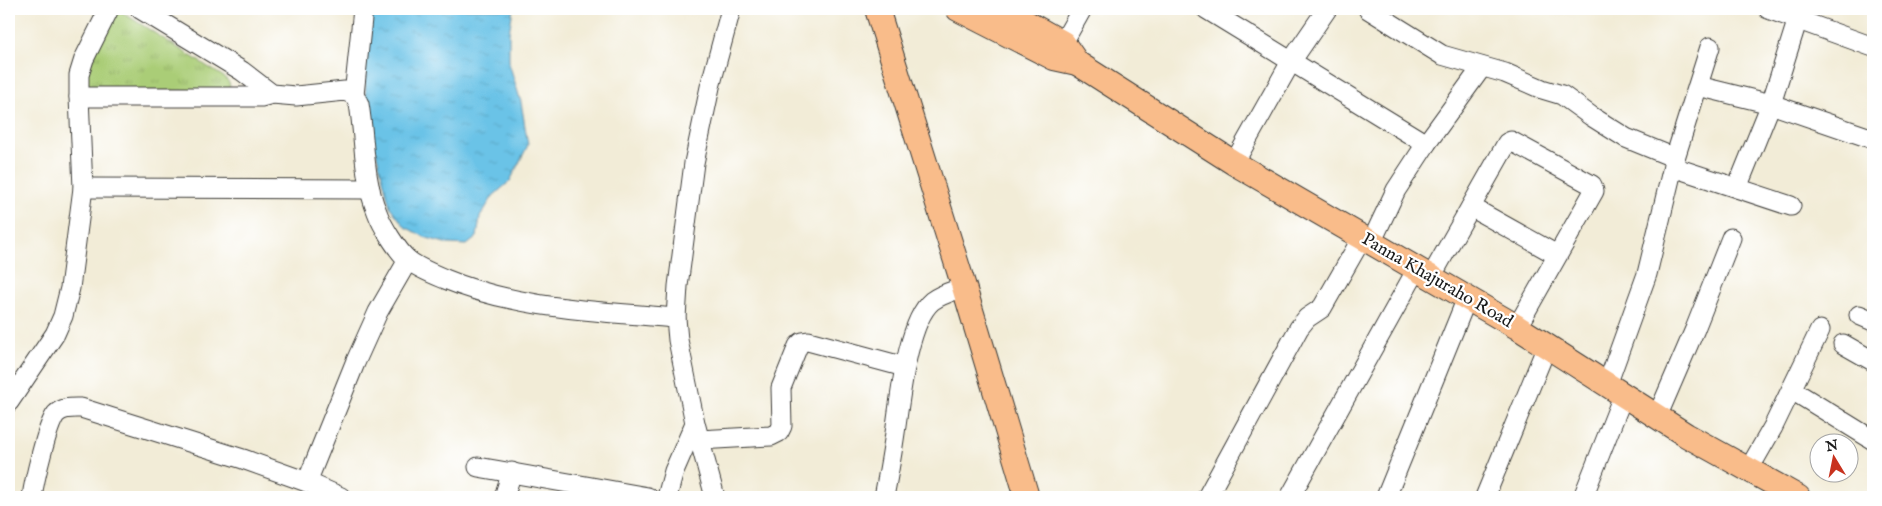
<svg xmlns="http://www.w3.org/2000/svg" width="1882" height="506" font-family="'IM FELL English',serif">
  <defs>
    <pattern id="grass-tufts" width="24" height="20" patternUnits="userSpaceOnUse" patternTransform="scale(1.25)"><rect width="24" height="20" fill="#aacd77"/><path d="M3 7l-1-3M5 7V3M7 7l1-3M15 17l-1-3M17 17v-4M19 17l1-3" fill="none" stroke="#92af66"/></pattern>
    <pattern id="water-ripples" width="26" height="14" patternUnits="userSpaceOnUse" patternTransform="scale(1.25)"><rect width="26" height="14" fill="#6ac3e7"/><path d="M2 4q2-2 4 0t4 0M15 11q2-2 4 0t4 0" fill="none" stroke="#5ba7c6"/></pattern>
  </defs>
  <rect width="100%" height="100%" fill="#fff"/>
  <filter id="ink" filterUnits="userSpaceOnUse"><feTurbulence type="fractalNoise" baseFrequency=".02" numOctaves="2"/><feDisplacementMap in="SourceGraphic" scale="10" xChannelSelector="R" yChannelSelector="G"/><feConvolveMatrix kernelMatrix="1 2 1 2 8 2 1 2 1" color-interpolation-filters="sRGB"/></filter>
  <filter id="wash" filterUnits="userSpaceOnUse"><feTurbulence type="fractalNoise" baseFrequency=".0096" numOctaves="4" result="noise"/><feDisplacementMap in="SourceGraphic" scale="20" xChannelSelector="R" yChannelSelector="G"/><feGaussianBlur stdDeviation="1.12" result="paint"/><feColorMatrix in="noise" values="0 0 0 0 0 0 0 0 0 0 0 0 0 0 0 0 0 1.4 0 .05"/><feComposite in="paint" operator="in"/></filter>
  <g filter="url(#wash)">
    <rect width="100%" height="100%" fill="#f2ecd7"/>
    <!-- grass -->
    <path fill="url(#grass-tufts)" stroke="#63744a" d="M 117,9 L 224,77 L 229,82 L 230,87 L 226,90 L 87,92 L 76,79 Z"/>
    <!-- water -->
    <path fill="url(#water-ripples)" stroke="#437082" d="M 370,9 L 513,9 L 509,33 L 509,63 L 521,102 L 528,145 L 510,181 L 493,196 L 480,217 L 477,237 L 467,245 L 448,244 L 427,238 L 405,227 L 390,207 L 367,116 L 364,65 Z"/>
  </g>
  <g filter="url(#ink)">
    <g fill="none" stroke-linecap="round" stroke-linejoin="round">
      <defs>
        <g id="minor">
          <path d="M 140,9 L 242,71 L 272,94 L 296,96 L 345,91 L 354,95 L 359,104 C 365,139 363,179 377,212 C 382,226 397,250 408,260 C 418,268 433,274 445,279 C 517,309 598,311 676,318"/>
          <path d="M 1206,9 L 1426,144"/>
          <path d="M 1368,9 L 1442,55 L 1505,73 L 1542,89 L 1562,95 L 1591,116 L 1626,138 L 1675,158"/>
          <path d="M 1768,9 L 1873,47"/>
          <path d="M 1056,55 L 1082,9"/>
          <path d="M 1698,86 L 1771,104 L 1801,9"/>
          <path d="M 354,95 L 363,9"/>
          <path d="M 79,97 L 261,97 L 272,94"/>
          <path d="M 1234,163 L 1292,60 L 1327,9"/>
          <path d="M 1673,167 L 1791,206"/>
          <path d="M 83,188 L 370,189"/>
          <path d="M 1737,188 L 1771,104 L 1873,139"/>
          <path d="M 1471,207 L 1557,255"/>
          <path d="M 1371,243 L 1396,190 L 1426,144 L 1482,67"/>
          <path d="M 1431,277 L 1507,143 L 1511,141 L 1592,185 L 1594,191 L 1517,327"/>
          <path d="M 1859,315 L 1873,321"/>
          <path d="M 1843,344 L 1873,361"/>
          <path d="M 1607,385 L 1647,274 L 1675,158 L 1710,47"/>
          <path d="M 1792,390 L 1873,440"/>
          <path d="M 9,402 L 55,334 L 63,316 L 70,288 L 83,188 L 79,97 L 79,75 L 84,59 L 109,9"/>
          <path d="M 1657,417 L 1695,329 L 1731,238"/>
          <path d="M 699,440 L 771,436 L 779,432 L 782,426 L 781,388 L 798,346 L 802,342 L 808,341 L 905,367"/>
          <path d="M 478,467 L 648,497"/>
          <path d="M 1749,469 L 1773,427 L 1820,330"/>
          <path d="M 307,482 L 355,363 L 378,312 L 408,260"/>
          <path d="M 32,497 C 34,482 47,425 56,414 C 63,407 72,408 81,408 L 243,459 L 307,482 L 341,497"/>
          <path d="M 504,497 L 512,472"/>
          <path d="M 667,497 L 674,471 L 695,423"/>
          <path d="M 715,497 L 695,423 L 678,340 L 676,318 L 678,286 L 694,163 L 710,87 L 731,9"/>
          <path d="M 884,497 C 888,476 892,454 895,433 C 900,400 907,322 932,301 C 941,294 953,291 964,287"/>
          <path d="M 1207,497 L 1299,328 L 1307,318 L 1322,308 L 1362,238"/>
          <path d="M 1290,497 L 1417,269"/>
          <path d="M 1386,497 L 1467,298"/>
          <path d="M 1485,497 L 1547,346"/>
          <path d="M 1583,497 L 1623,396"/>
        </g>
        <g id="major">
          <path d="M 877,9 L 964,287 L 1027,497"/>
          <path d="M 958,9 L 1054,58 L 1077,63"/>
          <path d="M 1002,9 L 1063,43 L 1077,63 L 1234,163 L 1517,327 L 1686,435 L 1798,497"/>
        </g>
      </defs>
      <!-- minor casing -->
      <use href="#minor" stroke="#3c3b38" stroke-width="21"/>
      <!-- major casing -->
      <use href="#major" stroke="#3c3b38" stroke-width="26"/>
      <!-- minor -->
      <use href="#minor" stroke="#fff" stroke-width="19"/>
      <!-- major -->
      <use href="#major" stroke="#f9bc8a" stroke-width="24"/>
    </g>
  </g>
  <g text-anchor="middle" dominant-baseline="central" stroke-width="4.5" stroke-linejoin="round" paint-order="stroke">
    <!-- street labels -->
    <g font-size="18" fill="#1c1c1c" stroke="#fff">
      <text transform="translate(1437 281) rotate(30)">Panna Khajuraho Road</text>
    </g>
  </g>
  <!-- margin -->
  <rect width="1882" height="506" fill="none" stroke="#fff" stroke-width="30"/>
  <!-- north arrow -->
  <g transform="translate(1834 458) rotate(350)"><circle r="24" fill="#ffffff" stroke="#a4a4a4"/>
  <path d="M0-4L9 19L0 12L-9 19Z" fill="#c8321e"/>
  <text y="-8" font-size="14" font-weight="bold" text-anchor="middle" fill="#1c1c1c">N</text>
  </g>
</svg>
